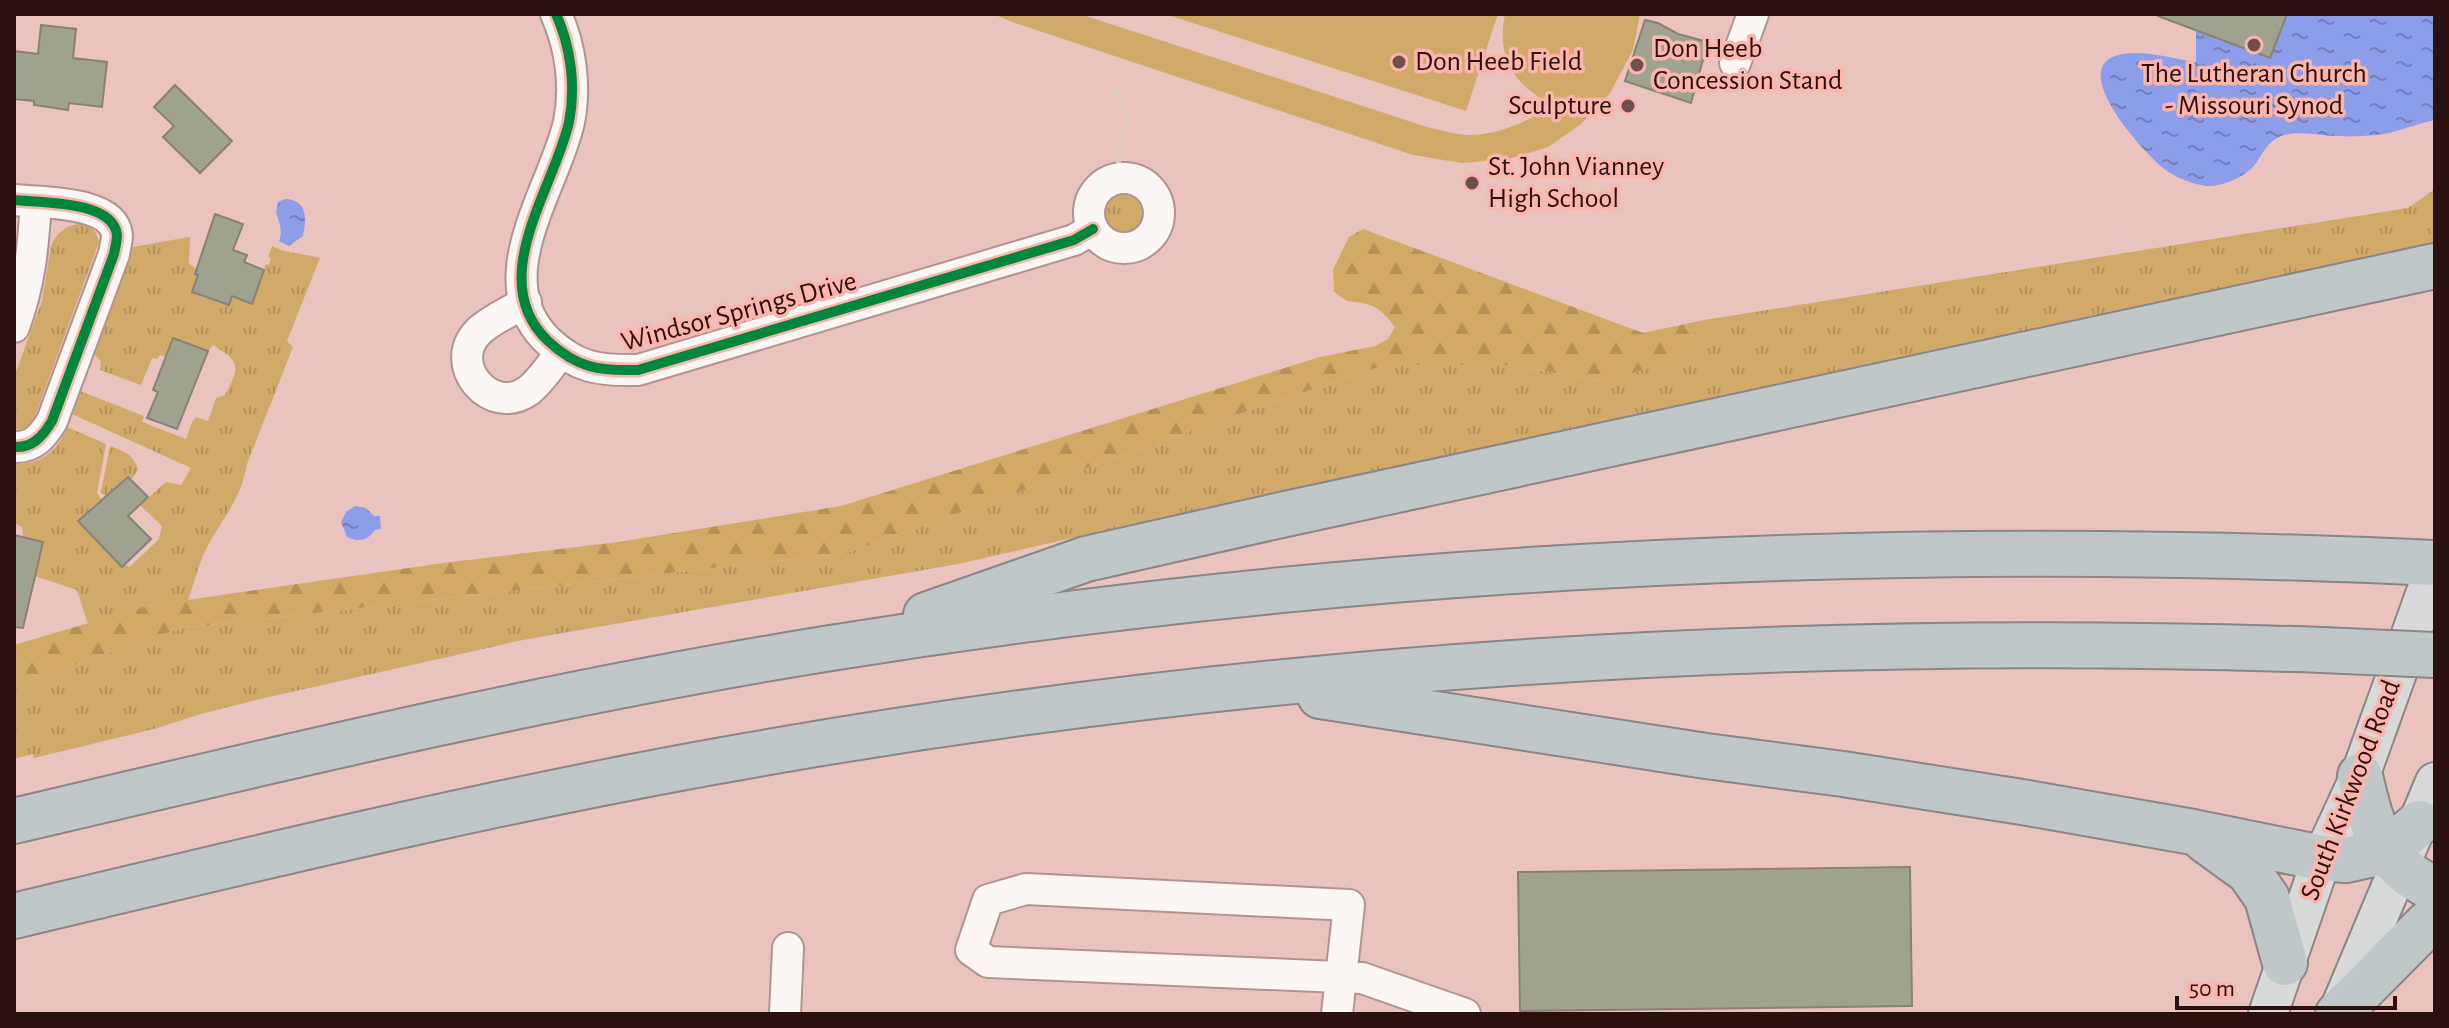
<svg xmlns="http://www.w3.org/2000/svg" width="2449" height="1028" font-family="'Alegreya Sans',sans-serif">
  <defs>
    <pattern id="grass-tufts" width="24" height="20" patternUnits="userSpaceOnUse" patternTransform="scale(2)"><rect width="24" height="20" fill="#d1a969"/><path d="M3 7l-1-3M5 7V3M7 7l1-3M15 17l-1-3M17 17v-4M19 17l1-3" fill="none" stroke="#b4905a"/></pattern>
    <pattern id="forest-firs" width="22" height="20" patternUnits="userSpaceOnUse" patternTransform="scale(2)"><rect width="22" height="20" fill="#d3aa65"/><path d="M5 1l3.5 6h-7zM16 11l3.5 6h-7z" fill="#b59156"/></pattern>
    <pattern id="water-ripples" width="26" height="14" patternUnits="userSpaceOnUse" patternTransform="scale(2)"><rect width="26" height="14" fill="#8c9eea"/><path d="M2 4q2-2 4 0t4 0M15 11q2-2 4 0t4 0" fill="none" stroke="#737fbc"/></pattern>
  </defs>
  <rect width="100%" height="100%" fill="#eac3bf"/>
  <!-- grass -->
  <g fill="url(#grass-tufts)">
    <path d="M 2435,189 L 2435,248 L 2281,276 L 1303,490 L 1174,515 L 958,564 L 523,640 L 260,699 L 201,714 L 154,729 L 34,758 L 33,754 L 14,759 L 14,685 L 182,628 L 847,553 L 1227,418 L 1385,365 L 1507,365 L 1608,382 L 1675,358 L 1704,320 L 2408,208 Z"/>
    <circle cx="1124" cy="212" r="22"/>
    <path d="M 81,224 L 94,229 L 99,242 L 34,419 C 29,426 23,431 14,429 L 14,377 L 42,301 L 51,246 C 57,233 66,224 81,224 Z"/>
    <path d="M 189,237 L 190,238 L 189,264 L 197,269 L 195,274 L 198,275 L 192,292 L 228,305 L 232,296 L 252,303 L 266,264 L 269,265 L 271,258 L 268,257 L 272,246 C 287,254 303,253 320,258 L 287,341 L 293,347 L 247,464 C 241,500 221,520 205,551 C 198,566 194,584 188,600 L 146,606 L 88,624 L 77,590 L 35,576 L 43,542 L 23,537 L 22,527 L 14,523 L 14,464 C 42,464 57,452 67,427 L 106,444 L 97,493 L 103,501 L 100,503 L 98,501 L 78,521 L 122,566 L 125,564 L 129,567 L 133,564 L 159,539 L 162,526 L 140,505 L 166,482 L 181,485 L 191,468 L 72,414 L 80,391 L 144,416 L 142,422 L 186,439 L 192,422 L 196,417 L 208,421 L 216,398 L 225,395 C 240,367 241,362 213,345 L 208,351 L 174,338 L 166,357 L 160,355 L 157,359 L 152,358 L 141,385 L 100,370 L 101,361 L 94,354 L 133,247 Z"/>
    <path d="M 110,446 C 123,451 135,455 138,470 L 131,480 L 127,477 L 106,497 L 101,492 Z"/>
  </g>
  <!-- forest -->
  <path fill="url(#forest-firs)" d="M 1363,229 L 1643,333 L 1704,320 L 1675,358 L 1608,382 L 1507,365 L 1385,365 L 1227,418 L 847,553 L 182,628 L 14,685 L 14,645 L 146,606 L 443,563 L 618,542 L 841,506 L 1320,357 L 1375,346 L 1388,339 L 1395,327 C 1388,318 1381,309 1370,305 C 1351,299 1351,307 1334,291 L 1333,270 L 1349,237 Z"/>
  <!-- garden -->
  <g fill="#d1a969">
    <path d="M 993,14 L 1080,14 L 1427,127 C 1440,130 1454,134 1466,135 C 1497,136 1527,122 1552,106 C 1514,83 1496,60 1505,14 L 1640,14 L 1633,50 L 1610,93 L 1581,124 L 1548,147 L 1509,159 L 1462,163 L 1413,155 L 1015,23 Z"/>
    <path d="M 1165,14 L 1498,14 L 1466,111 Z"/>
  </g>
  <!-- water -->
  <g fill="url(#water-ripples)">
    <path d="M 2287,14 L 2435,14 L 2435,120 C 2415,124 2396,133 2376,135 C 2364,136 2351,137 2339,136 C 2320,136 2298,129 2279,137 C 2263,145 2261,160 2251,169 C 2241,178 2221,187 2207,186 C 2193,184 2179,179 2167,171 C 2146,156 2061,64 2123,54 C 2146,50 2174,59 2196,62 L 2196,31 L 2270,58 Z"/>
    <path d="M 285,199 C 307,200 307,217 303,236 L 289,246 L 279,241 C 284,231 278,220 276,212 L 278,202 Z"/>
    <path d="M 355,506 L 366,508 L 374,516 L 380,516 L 381,529 L 375,530 C 368,540 359,543 347,537 L 341,522 L 346,512 Z"/>
  </g>
  <!-- building -->
  <g fill="#9ea28e" stroke="#898076" stroke-width="2">
    <path d="M 2158,14 L 2287,14 L 2270,58 L 2158,16 Z"/>
    <path d="M 1645,20 L 1658,23 L 1678,34 L 1708,42 L 1691,103 L 1625,81 Z"/>
    <path d="M 41,25 L 76,29 L 73,58 L 107,62 L 102,107 L 69,103 L 68,110 L 34,105 L 34,101 L 14,99 L 14,51 L 38,54 Z"/>
    <path d="M 175,85 L 232,141 L 200,173 L 163,137 L 174,126 L 154,107 Z"/>
    <path d="M 215,214 L 243,224 L 233,250 L 247,255 L 244,262 L 264,270 L 252,304 L 232,296 L 229,305 L 192,292 L 198,275 L 195,274 Z"/>
    <path d="M 173,338 L 208,351 L 177,429 L 147,418 L 158,392 L 153,390 Z"/>
    <path d="M 128,477 L 148,497 L 128,516 L 151,539 L 122,567 L 78,521 Z"/>
    <path d="M 14,535 L 43,542 L 23,628 L 14,627 Z"/>
    <path d="M 1910,867 L 1912,1006 L 1520,1011 L 1518,872 Z"/>
  </g>
  <g fill="none" stroke-linecap="round" stroke-linejoin="round">
    <defs>
      <g id="minor">
        <path d="M 556,14 C 571,47 576,87 569,122 C 554,189 484,280 548,341 C 577,368 599,371 638,370 L 1074,240 L 1093,229"/>
        <path d="M 1735,63 L 1753,14"/>
        <circle cx="1124" cy="213" r="35"/>
        <path d="M 14,200 C 40,203 113,200 117,235 C 117,241 115,248 114,254 L 52,421 C 43,436 33,448 14,447"/>
        <path d="M 526,302 C 511,311 490,320 478,332 C 446,365 491,417 528,391 C 541,381 551,365 561,352"/>
        <path d="M 14,327 C 30,283 33,249 36,202"/>
        <path d="M 785,1014 L 788,948"/>
        <path d="M 1337,1014 L 1349,905 L 1026,889 L 988,900 L 971,950 L 988,962 L 1339,977 L 1362,978 L 1465,1014"/>
      </g>
      <g id="major">
        <path d="M 2340,1008 L 2435,782"/>
        <path d="M 2268,1014 L 2322,858 L 2360,776 L 2435,567"/>
      </g>
      <g id="highway">
        <path d="M 926,615 L 1086,559 L 1281,515 L 2435,266"/>
        <path d="M 1320,696 L 1706,756 L 1843,774 L 2022,802 L 2193,832 L 2322,858 L 2346,860 L 2387,851 L 2419,823"/>
        <path d="M 2360,776 C 2372,827 2381,865 2435,889"/>
        <path d="M 14,821 C 285,757 556,692 831,648 C 1361,563 1899,538 2435,563"/>
        <path d="M 2205,840 L 2249,872 L 2267,898 L 2285,963"/>
        <path d="M 14,916 C 257,858 500,799 746,756 C 1265,664 1795,632 2322,650"/>
        <path d="M 2338,1014 L 2428,923 L 2435,919"/>
      </g>
    </defs>
    <!-- minor casing -->
    <use href="#minor" stroke="#b19390" stroke-width="34"/>
    <!-- major casing -->
    <use href="#major" stroke="#8b8686" stroke-width="42"/>
    <!-- highway casing -->
    <use href="#highway" stroke="#8b8686" stroke-width="48"/>
    <!-- path -->
    <path stroke="#d6cac8" stroke-width="5" stroke-dasharray="6 6" stroke-linecap="butt" d="M 1116,91 L 1128,120 L 1118,156 L 1120,178"/>
    <!-- minor -->
    <use href="#minor" stroke="#fcf6f5" stroke-width="30"/>
    <!-- major -->
    <use href="#major" stroke="#d8dada" stroke-width="38"/>
    <!-- highway -->
    <use href="#highway" stroke="#c0c7c8" stroke-width="44"/>
    <defs>
      <path id="highway-bridge" d="M 2322,650 L 2435,655"/>
    </defs>
    <!-- highway-bridge casing -->
    <use href="#highway-bridge" stroke="#8b8686" stroke-width="48" stroke-linecap="butt"/>
    <!-- highway-bridge -->
    <use href="#highway-bridge" stroke="#c0c7c8" stroke-width="44"/>
    <defs>
      <g id="cycleway">
        <path d="M 556,14 C 571,47 576,87 569,122 C 554,189 484,280 548,341 C 577,368 599,371 638,370 L 1074,240 L 1093,229"/>
        <path d="M 14,200 C 40,203 113,200 117,235 C 117,241 115,248 114,254 L 52,421 C 43,436 33,448 14,447"/>
      </g>
    </defs>
    <!-- cycleway casing -->
    <use href="#cycleway" stroke="#fcb5ad" stroke-width="15"/>
    <!-- cycleway -->
    <use href="#cycleway" stroke="#00873e" stroke-width="10"/>
  </g>
  <!-- markers -->
  <g fill="#6d4f4d" stroke="#fcb5ad" stroke-width="3">
    <circle cx="2254" cy="45" r="8"/>
    <circle cx="1399" cy="62" r="8"/>
    <circle cx="1637" cy="65" r="8"/>
    <circle cx="1628" cy="106" r="8"/>
    <circle cx="1472" cy="183" r="8"/>
  </g>
  <g text-anchor="middle" dominant-baseline="central" stroke-width="7" stroke-linejoin="round" paint-order="stroke">
    <!-- poi labels -->
    <g font-size="28" fill="#2a110f" stroke="#fcb5ad" text-anchor="start">
      <text x="1653" y="49">Don Heeb<tspan x="1653" dy="32">Concession Stand</tspan></text>
      <text x="1415" y="62">Don Heeb Field</text>
      <text x="2254" y="74" text-anchor="middle">The Lutheran Church<tspan x="2254" dy="32">- Missouri Synod</tspan></text>
      <text x="1612" y="106" text-anchor="end">Sculpture</text>
      <text x="1488" y="167">St. John Vianney<tspan x="1488" dy="32">High School</tspan></text>
    </g>
    <!-- street labels -->
    <g font-size="28" fill="#2a110f" stroke="#fcb5ad">
      <text transform="translate(739 312) rotate(-15)">Windsor Springs Drive</text>
      <text transform="translate(2351 790) rotate(-69)">South Kirkwood Road</text>
    </g>
  </g>
  <!-- border -->
  <rect width="2449" height="1028" fill="none" stroke="#2a110f" stroke-width="32"/>
  <!-- scale -->
  <path d="M2177 996v12h218v-12" fill="none" stroke="#2a110f" stroke-width="4"/>
  <text x="2189" y="996" font-size="24" fill="#2a110f" stroke="#fcb5ad" stroke-width="6" paint-order="stroke">50 m</text>
</svg>
